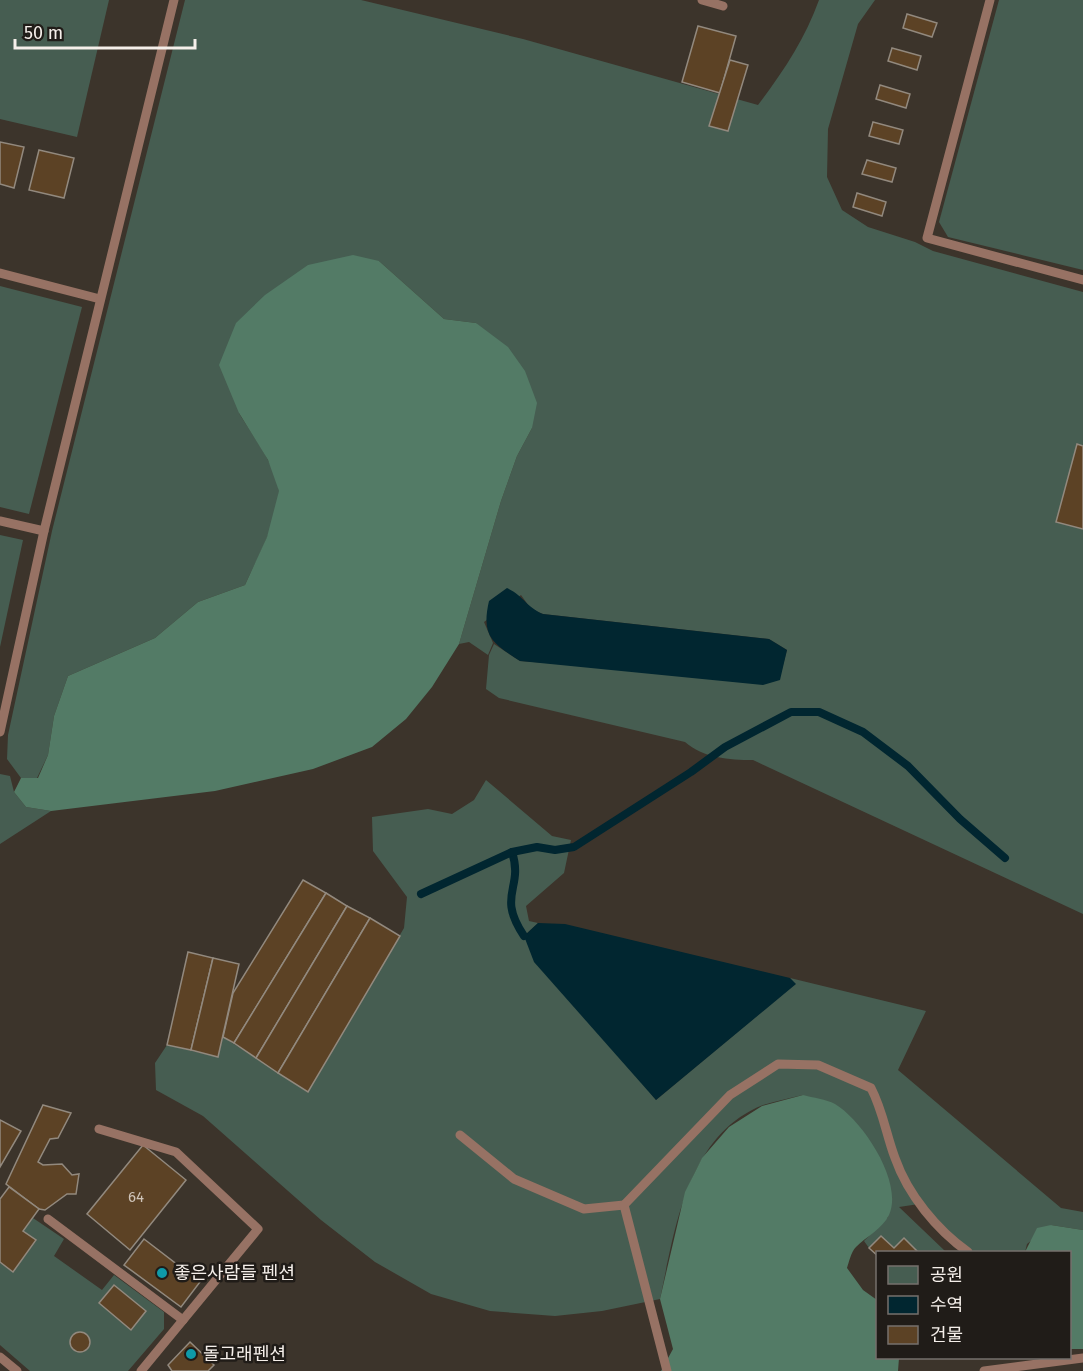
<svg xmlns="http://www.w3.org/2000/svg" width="1083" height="1371" font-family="'Fira Sans','Noto Sans KR',sans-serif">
  <rect width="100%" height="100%" fill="#3c342b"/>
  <!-- green -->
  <g fill="#465d51">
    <path d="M 0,0 L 109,0 L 77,137 L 0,119 Z"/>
    <path d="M 185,0 L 361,0 L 523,39 L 758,105 C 783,72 805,39 819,0 L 875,0 L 858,24 L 828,129 L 827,177 L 842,210 L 868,227 L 915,242 L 933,251 L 1083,292 L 1083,914 L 753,760 C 729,760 703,758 685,742 L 499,698 L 486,689 L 489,655 L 494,644 L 520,661 L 779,680 L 787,650 L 769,639 L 543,614 L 531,609 L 521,595 L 484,622 L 493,643 L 488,655 L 469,642 L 459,644 L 501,501 L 517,456 L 532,428 L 476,323 L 444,319 L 379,261 L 239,413 C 250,432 280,472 279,492 C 279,520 256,560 245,585 L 198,602 L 155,638 L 68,676 L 54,716 L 48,755 L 37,778 L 21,778 L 7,759 L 8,735 L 52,531 Z"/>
    <path d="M 999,0 L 1083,0 L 1083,270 L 948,237 L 939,222 Z"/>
    <path d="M 0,286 L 82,307 L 29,514 L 0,507 Z"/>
    <path d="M 0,535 L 23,540 L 0,647 Z"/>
    <path d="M 0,774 L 10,776 L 14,792 L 26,807 L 51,811 L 0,844 Z"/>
    <path d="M 486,780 L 552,836 L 571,840 L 564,873 L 526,906 L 529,921 L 538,923 L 524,936 L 656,1100 L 795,984 L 790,978 L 926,1011 L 898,1070 L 1061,1208 L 1083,1212 L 1083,1230 L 1051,1225 L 1027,1244 L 1025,1252 L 968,1252 L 919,1204 L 899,1207 L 945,1251 L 943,1252 L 918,1252 L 904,1238 L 894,1248 L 869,1248 L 864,1241 L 888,1217 L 803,1095 C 790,1098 776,1101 763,1105 C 687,1135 675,1229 660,1299 L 602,1311 L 555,1316 L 490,1311 L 431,1294 L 375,1262 L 321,1220 L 203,1116 L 156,1090 L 155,1063 L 167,1045 L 218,1057 L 223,1037 L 308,1092 L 404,928 L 407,897 L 373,851 L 372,817 L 428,809 L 452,814 L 474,800 Z"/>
    <path d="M 33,1218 L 64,1239 L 54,1256 L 102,1290 L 114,1275 L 164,1312 L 164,1329 L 128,1371 L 30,1371 L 0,1345 L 0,1263 L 13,1272 L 36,1241 L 23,1231 Z"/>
  </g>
  <!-- forest -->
  <g fill="#537b66">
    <path d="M 353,255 L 379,261 L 444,319 L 476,323 L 508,347 L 525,371 L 537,403 L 532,428 L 517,456 L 501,501 L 459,644 L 432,687 L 406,719 L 372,747 L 313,769 L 215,791 L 51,811 L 26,807 L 14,792 L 21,778 L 38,778 L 48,755 L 54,716 L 68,676 L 155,638 L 198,602 L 245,585 L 267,537 L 279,491 L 268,460 L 239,413 L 219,365 L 236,323 L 265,295 L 308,265 Z"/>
    <path d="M 803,1095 C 813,1098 826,1099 835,1104 C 862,1120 904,1182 889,1215 C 883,1228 866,1237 856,1247 C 851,1252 849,1262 847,1268 L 863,1290 L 877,1300 L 878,1358 L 899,1358 L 898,1371 L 661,1371 L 673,1349 L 660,1299 L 685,1192 L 702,1158 L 729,1127 L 762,1106 Z"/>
    <path d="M 1051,1225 L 1083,1230 L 1083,1349 L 1070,1349 L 1070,1252 L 1025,1252 L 1037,1228 Z"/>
  </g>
  <!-- water -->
  <g fill="#012630">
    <path d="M 507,588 C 525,597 526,607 543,614 L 769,639 L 787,650 L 780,680 L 763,685 L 520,661 C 492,643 481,636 489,601 Z"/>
    <path d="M 538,923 L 565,924 L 790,978 L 796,984 L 656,1100 L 534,962 L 524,936 Z"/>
  </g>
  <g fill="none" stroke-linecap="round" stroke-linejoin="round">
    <!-- stream -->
    <g stroke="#012630" stroke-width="8">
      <path d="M 512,852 C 524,889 496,894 524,936"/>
      <path d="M 421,894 L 512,852 L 537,847 L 555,850 L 574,847 L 691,772 L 725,747 L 791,712 L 819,712 L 863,732 L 908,766 L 960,819 L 1005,858"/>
    </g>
  </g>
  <!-- building -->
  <g fill="#5c4225" stroke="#92897e" stroke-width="1.5">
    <path d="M 907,14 L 937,23 L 932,37 L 903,28 Z"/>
    <path d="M 698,26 L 736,36 L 720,93 L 682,82 Z"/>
    <path d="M 892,48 L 921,56 L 917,70 L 888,61 Z"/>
    <path d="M 730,60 L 748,65 L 728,131 L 709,126 Z"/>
    <path d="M 880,85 L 910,94 L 906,108 L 876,99 Z"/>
    <path d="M 873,122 L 903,130 L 899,144 L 869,136 Z"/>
    <path d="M 0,142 L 24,147 L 14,188 L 0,184 Z"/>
    <path d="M 39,150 L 74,158 L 64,198 L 29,190 Z"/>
    <path d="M 867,160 L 896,168 L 892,182 L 862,174 Z"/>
    <path d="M 857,193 L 886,202 L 882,216 L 853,207 Z"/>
    <path d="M 1077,444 L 1083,446 L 1083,529 L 1056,522 Z"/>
    <path d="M 303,880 L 326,893 L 234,1043 L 223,1037 L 233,993 Z"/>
    <path d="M 326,893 L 347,906 L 256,1058 L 234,1043 Z"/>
    <path d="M 347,906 L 370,918 L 278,1073 L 256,1058 Z"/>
    <path d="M 370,918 L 400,936 L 308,1092 L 278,1073 Z"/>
    <path d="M 188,952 L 213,958 L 191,1050 L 167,1045 Z"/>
    <path d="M 213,958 L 239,964 L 218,1057 L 191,1050 Z"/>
    <path d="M 43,1105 L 71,1113 L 58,1138 L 50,1139 L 38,1162 L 43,1165 L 62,1164 L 72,1175 L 79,1174 L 76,1194 L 67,1194 L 45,1210 L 39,1209 L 6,1184 Z"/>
    <path d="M 0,1120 L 21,1131 L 0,1167 Z"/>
    <path d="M 143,1145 L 186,1180 L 130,1250 L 87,1214 Z"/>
    <path d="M 9,1187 L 39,1209 L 23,1231 L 36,1240 L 13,1272 L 0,1262 L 0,1199 Z"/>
    <path d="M 881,1236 L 894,1248 L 904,1238 L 918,1252 L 878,1252 L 878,1256 L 869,1248 Z"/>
    <path d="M 144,1239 L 200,1282 L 181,1307 L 124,1265 Z"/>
    <path d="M 114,1285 L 146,1311 L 131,1330 L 99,1303 Z"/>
    <circle cx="80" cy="1342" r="10"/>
    <path d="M 190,1342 L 214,1365 L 208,1371 L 172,1371 L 168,1365 Z"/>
  </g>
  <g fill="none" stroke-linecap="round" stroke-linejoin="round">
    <!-- service -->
    <g stroke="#977264" stroke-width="9">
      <path d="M 702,0 L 723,6"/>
      <path d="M 990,0 L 927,238 L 1083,280"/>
      <path d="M 0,273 L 100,299"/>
      <path d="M 0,521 L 44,531"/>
      <path d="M 0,732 L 44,531 L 174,0"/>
      <path d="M 99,1129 L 176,1152 L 258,1229 L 141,1371"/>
      <path d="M 460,1135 L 514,1179 L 584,1209 L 624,1205"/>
      <path d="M 48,1219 L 183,1320"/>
      <path d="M 0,1357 L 17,1371"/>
      <path d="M 667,1371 L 624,1205 L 730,1095 L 778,1064 L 818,1065 L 871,1088 C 883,1111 886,1134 895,1158 C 908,1195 937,1230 968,1252"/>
      <path d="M 984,1371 L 1083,1358"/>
    </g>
  </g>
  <!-- markers -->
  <g fill="#0f9aa8" stroke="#201c18" stroke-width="2">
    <circle cx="162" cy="1273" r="6"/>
    <circle cx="191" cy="1354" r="6"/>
  </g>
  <g text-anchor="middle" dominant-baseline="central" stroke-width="5" stroke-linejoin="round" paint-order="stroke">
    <!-- number labels -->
    <g font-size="15" fill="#cfc4b9">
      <text x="136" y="1197">64</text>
    </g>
    <!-- poi labels -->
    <g font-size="18" fill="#f5efea" stroke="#201c18" text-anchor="start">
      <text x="174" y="1273">좋은사람들 펜션</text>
      <text x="203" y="1354">돌고래펜션</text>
    </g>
  </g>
  <!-- legend -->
  <rect x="876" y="1251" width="195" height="108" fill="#201c18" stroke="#75706c" stroke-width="1.5"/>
  <rect x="888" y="1266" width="30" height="18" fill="#465d51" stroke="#75706c" stroke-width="1.5"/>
  <text x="930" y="1281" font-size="18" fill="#f5efea">공원</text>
  <rect x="888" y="1296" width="30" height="18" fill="#012630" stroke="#75706c" stroke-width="1.5"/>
  <text x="930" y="1311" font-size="18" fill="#f5efea">수역</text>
  <rect x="888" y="1326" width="30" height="18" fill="#5c4225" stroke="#75706c" stroke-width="1.5"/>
  <text x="930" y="1341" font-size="18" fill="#f5efea">건물</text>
  <!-- scale -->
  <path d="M15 39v9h180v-9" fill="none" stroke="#f5efea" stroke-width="3"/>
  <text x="24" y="39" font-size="18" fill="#f5efea" stroke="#201c18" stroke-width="4.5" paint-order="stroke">50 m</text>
</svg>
